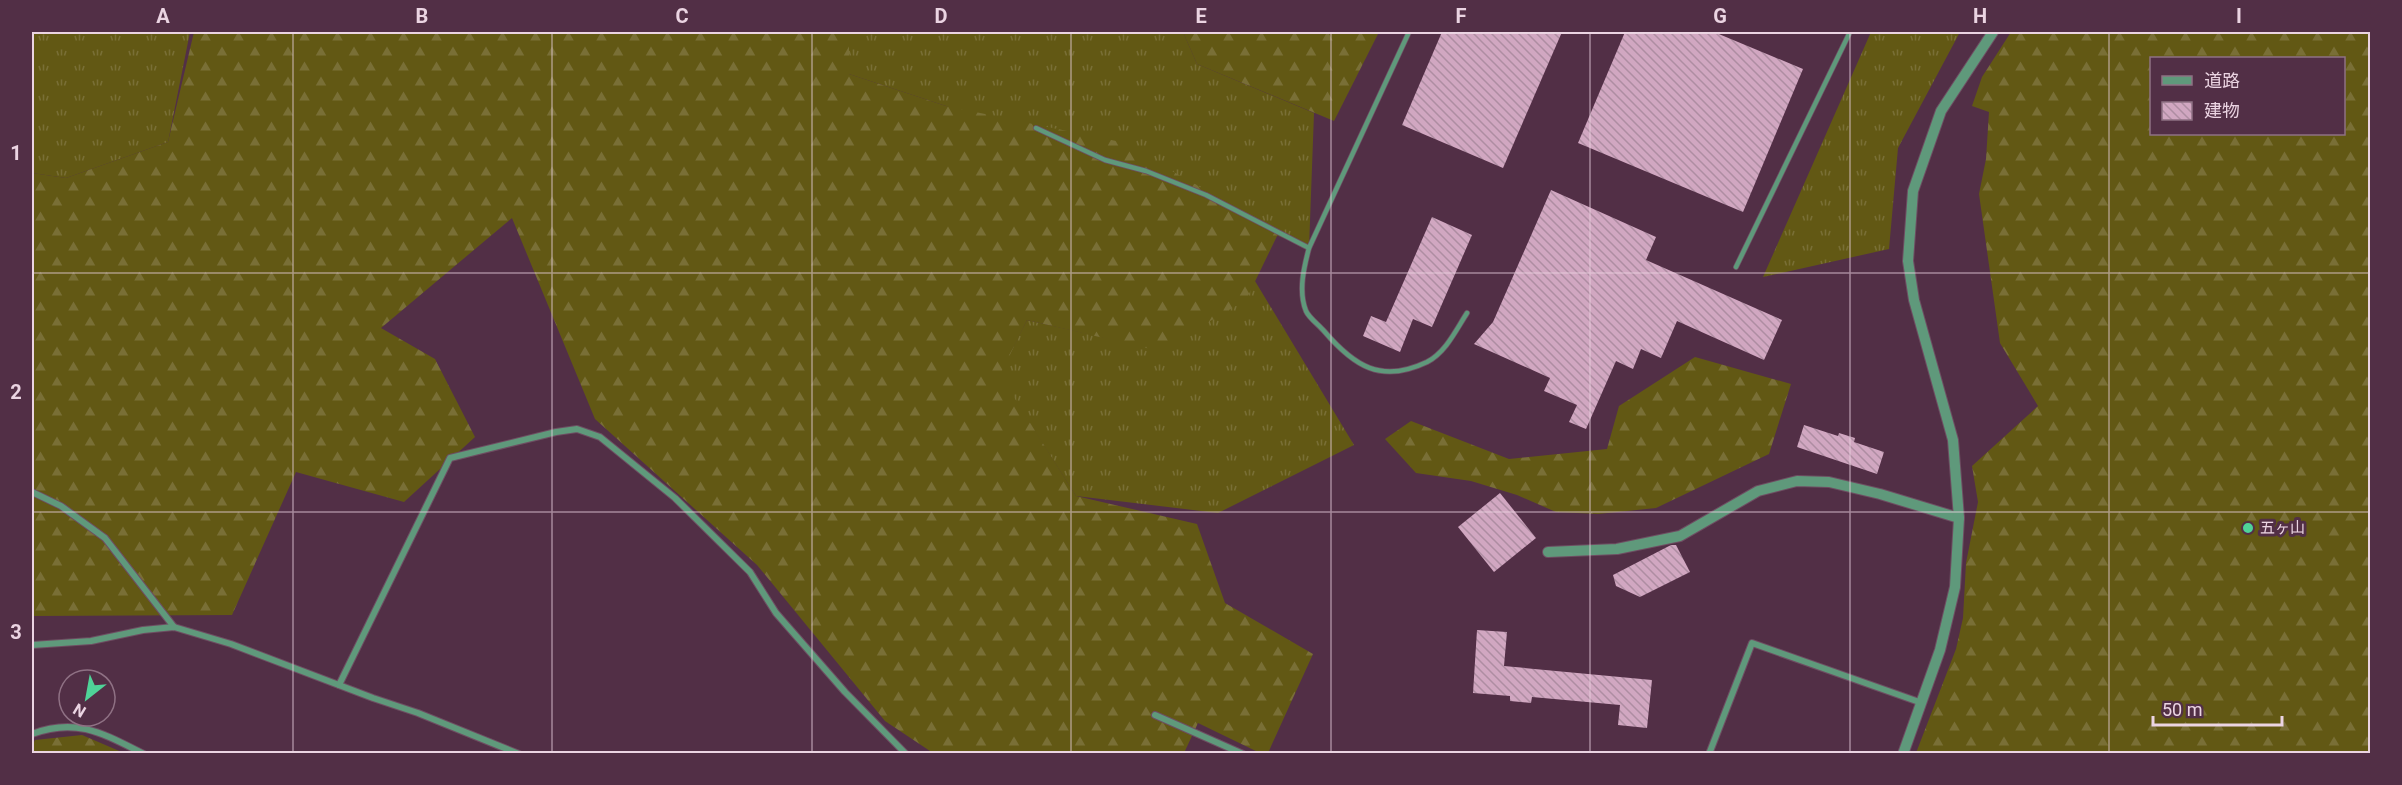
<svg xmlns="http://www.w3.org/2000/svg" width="2402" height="785" font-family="Roboto,'Noto Sans JP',sans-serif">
  <defs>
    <pattern id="grass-tufts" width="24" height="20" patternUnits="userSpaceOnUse" patternTransform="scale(1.5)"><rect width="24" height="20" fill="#625814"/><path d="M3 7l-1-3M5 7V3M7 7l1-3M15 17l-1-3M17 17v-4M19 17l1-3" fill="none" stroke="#796f36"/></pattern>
    <pattern id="forest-firs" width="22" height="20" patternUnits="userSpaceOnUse" patternTransform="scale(1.5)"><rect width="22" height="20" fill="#625814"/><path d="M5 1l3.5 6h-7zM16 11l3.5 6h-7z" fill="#796f36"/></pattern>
    <pattern id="building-back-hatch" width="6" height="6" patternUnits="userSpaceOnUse" patternTransform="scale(1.5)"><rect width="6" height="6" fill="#d1a7c1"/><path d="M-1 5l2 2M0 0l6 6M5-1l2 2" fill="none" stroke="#ae8da2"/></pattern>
  </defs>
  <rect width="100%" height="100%" fill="#522f46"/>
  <!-- grass -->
  <g fill="url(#grass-tufts)">
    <path d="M 32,32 L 190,32 L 168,142 L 66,178 L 32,173 Z"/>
    <path d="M 849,32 L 1183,32 L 1197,64 L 1314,113 L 1309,248 L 946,106 L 849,74 Z"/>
    <path d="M 1871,32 L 1960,32 L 1898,148 L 1889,249 L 1763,277 Z"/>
    <path d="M 1255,281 L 1354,445 L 1218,513 L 1076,496 L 999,375 L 1027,320 L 1159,350 Z"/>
  </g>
  <!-- forest -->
  <g fill="url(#forest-firs)" fill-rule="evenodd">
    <path d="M 194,32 L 849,32 L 849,74 L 946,106 L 1121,142 L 1279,232 L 1246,300 L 1159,351 L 1027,320 L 1000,375 L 1076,496 L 1197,524 L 1225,603 L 1313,654 L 1268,753 L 1260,753 L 1198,723 L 1184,753 L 933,753 L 885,721 L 757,565 L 595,419 L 512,218 L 381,328 L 435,359 L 475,437 L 404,502 L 296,472 L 232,615 L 32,616 L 32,173 L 66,178 L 168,142 Z"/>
    <path d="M 1183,32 L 1379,32 L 1334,121 L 1197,64 Z"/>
    <path d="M 2011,32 L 2370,32 L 2370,753 L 1916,753 L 1956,649 L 1963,618 L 1966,563 L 1978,502 L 1972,466 L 2038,406 L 2000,343 L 1979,194 L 1986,159 L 1989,112 L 1972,106 L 1982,77 ZM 2152,58 L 2344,58 L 2344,134 L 2152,134 Z"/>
    <path d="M 1695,357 L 1791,384 L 1769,454 L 1656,508 L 1598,514 L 1556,512 L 1517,495 L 1471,481 L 1416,473 L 1385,439 L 1411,421 L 1509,459 L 1607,449 L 1619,406 Z"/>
    <path d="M 82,735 L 124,753 L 32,753 L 32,747 L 35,740 Z"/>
  </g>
  <!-- building -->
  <g fill="url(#building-back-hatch)">
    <path d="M 1442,32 L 1562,32 L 1503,168 L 1402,125 Z"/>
    <path d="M 1625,32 L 1714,32 L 1803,69 L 1743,212 L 1578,143 Z"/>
    <path d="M 1551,190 L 1656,237 L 1646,260 L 1782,320 L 1764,360 L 1677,321 L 1661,358 L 1641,349 L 1633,369 L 1616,361 L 1586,429 L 1569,422 L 1577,405 L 1544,391 L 1550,378 L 1474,344 L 1493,322 Z"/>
    <path d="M 1432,217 L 1472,235 L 1432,327 L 1413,319 L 1400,352 L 1363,336 L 1371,316 L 1386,322 Z"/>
    <path d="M 1804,425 L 1838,436 L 1839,433 L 1855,438 L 1854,442 L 1884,452 L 1877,474 L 1797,447 Z"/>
    <path d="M 1500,493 L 1536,538 L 1494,572 L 1458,527 Z"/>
    <path d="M 1671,545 L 1676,545 L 1690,572 L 1640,597 L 1616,586 L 1613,575 Z"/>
    <path d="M 1477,630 L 1507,632 L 1504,666 L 1652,680 L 1647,728 L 1618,725 L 1620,705 L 1532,697 L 1531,703 L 1510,701 L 1510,696 L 1473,693 Z"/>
  </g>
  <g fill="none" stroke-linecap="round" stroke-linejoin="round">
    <defs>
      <g id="service">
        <path d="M 1409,32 L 1309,248 C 1304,267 1298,291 1306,311 C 1309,318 1319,325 1324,331 C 1354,366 1381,384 1427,362 C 1446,352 1456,330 1467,313"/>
        <path d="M 1036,128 L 1105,160 L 1146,171 L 1206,195 L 1309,248"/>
        <path d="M 1736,267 L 1850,32"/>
      </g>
      <g id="minor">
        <path d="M 32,492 L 61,506 L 105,538 L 174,627"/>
        <path d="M 32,645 L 91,641 L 143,630 L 174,627 L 231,644 L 373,698 L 418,713 L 519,754"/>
        <path d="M 339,685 L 450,458 L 556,432 L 577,429 L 600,437 L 675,498 L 750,572 L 776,613 L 845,692 L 906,754"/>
        <path d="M 1155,715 L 1243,754"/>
        <path d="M 32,734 C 77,717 104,734 144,754"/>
        <path d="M 1709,754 L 1752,643 L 1922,703"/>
      </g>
      <g id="tertiary">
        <path d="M 1548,552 L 1617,549 L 1680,536 L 1758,491 L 1797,481 L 1829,482 L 1880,494 L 1959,518"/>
        <path d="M 1903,754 L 1940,650 L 1955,587 L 1959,518 L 1953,440 L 1914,300 L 1908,261 L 1913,191 L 1941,111 L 1993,32"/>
      </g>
    </defs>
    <!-- service casing -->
    <use href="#service" stroke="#6e4d62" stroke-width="6"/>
    <!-- minor casing -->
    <use href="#minor" stroke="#6e4d62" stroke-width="8"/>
    <!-- tertiary casing -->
    <use href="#tertiary" stroke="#6e4d62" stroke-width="12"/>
    <!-- service -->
    <use href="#service" stroke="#5f997b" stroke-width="4.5"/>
    <!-- minor -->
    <use href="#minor" stroke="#5f997b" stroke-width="6"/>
    <!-- tertiary -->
    <use href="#tertiary" stroke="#5f997b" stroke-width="10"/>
  </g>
  <!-- grid -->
  <path fill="none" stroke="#ebd4e2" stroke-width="1.5" stroke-opacity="0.55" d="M 293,32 L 293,754M 552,32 L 552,754M 812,32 L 812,754M 1071,32 L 1071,754M 1331,32 L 1331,754M 1590,32 L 1590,754M 1850,32 L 1850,754M 2109,32 L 2109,754M 32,273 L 2370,273M 32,512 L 2370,512"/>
  <!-- markers -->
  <circle fill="#4fd398" stroke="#522f46" stroke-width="2" cx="2248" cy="528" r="6"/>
  <g text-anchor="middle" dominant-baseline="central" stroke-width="6" stroke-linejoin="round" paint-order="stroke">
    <!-- poi labels -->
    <g font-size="15" fill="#ebd4e2" stroke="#522f46" text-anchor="start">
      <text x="2260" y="528">五ヶ山</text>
    </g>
  </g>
  <!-- border -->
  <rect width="2402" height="785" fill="none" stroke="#522f46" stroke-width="66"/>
  <!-- legend -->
  <rect x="2150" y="57" width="195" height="78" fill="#522f46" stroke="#8f7184" stroke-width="1.5"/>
  <rect x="2162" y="76" width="30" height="9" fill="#5f997b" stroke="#8f7184" stroke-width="1.5"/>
  <text x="2204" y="87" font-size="18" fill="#ebd4e2">道路</text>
  <rect x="2162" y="102" width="30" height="18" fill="url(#building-back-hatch)" stroke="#8f7184" stroke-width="1.5"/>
  <text x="2204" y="117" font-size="18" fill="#ebd4e2">建物</text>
  <!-- north arrow -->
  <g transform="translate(87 698) rotate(211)"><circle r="28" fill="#522f46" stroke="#8f7184" stroke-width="1.5"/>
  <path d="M0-4.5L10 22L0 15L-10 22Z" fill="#4fd398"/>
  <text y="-9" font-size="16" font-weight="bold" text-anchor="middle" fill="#ebd4e2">N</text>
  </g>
  <!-- scale -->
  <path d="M2153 716v9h129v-9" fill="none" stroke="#ebd4e2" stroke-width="3"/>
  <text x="2162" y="716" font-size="18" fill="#ebd4e2" stroke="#522f46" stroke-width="4.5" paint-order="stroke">50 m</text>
  <rect x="33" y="33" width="2336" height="719" fill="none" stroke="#ebd4e2" stroke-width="2"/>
  <g font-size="20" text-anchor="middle" font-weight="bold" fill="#ebd4e2">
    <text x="163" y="23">A</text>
    <text x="422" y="23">B</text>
    <text x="682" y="23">C</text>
    <text x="941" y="23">D</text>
    <text x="1201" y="23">E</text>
    <text x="1461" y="23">F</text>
    <text x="1720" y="23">G</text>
    <text x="1980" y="23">H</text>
    <text x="2239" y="23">I</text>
    <text x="16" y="160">1</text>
    <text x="16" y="399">2</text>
    <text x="16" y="639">3</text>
  </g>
</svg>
